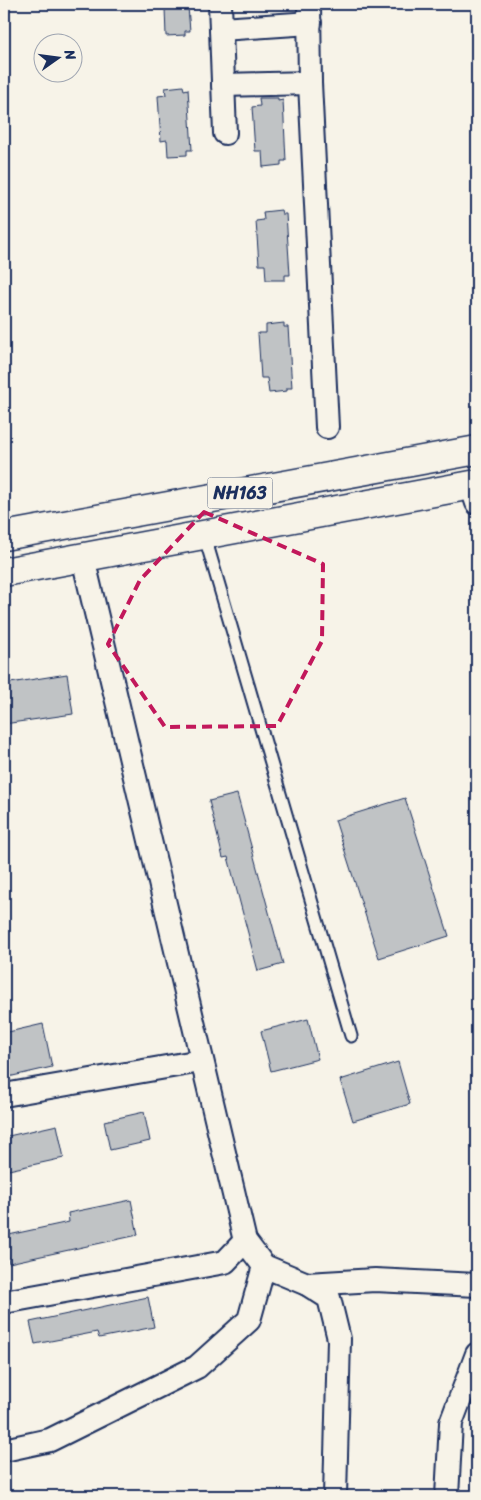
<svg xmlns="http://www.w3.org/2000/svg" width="481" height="1500" font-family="Sriracha,sans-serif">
  <rect width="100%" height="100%" fill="#f7f3e8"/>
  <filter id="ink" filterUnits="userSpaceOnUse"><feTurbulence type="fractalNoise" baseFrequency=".02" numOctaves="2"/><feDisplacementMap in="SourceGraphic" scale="10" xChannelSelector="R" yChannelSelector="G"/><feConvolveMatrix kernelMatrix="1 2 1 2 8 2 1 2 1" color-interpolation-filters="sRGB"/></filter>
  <g filter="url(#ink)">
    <!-- building -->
    <g fill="#c0c3c5" stroke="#1b2f5e">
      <path d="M 188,7 L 190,31 L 185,31 L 185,35 L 166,36 L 165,8 Z"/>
      <path d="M 183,86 L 184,90 L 188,89 L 192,150 L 187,150 L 187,155 L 168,156 L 167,140 L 161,141 L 158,96 L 166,95 L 165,88 Z"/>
      <path d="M 259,98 L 278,98 L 278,101 L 283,100 L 286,161 L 281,161 L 281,165 L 263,167 L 262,151 L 255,151 L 252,107 L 260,106 Z"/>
      <path d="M 281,210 L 282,214 L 286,214 L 290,275 L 285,275 L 285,280 L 266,280 L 265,265 L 259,265 L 256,221 L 264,220 L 263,212 Z"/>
      <path d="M 284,323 L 284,327 L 288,327 L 292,388 L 287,388 L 287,391 L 269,393 L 267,378 L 261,378 L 258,333 L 266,333 L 266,325 Z"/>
      <path d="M 67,674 L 73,714 L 4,724 L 4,684 Z"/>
      <path d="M 237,794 L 283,964 L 258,971 L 228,857 L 223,858 L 209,801 Z"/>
      <path d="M 405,798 L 449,936 L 379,958 L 335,820 Z"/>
      <path d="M 308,1019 L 318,1059 L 271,1071 L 261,1031 Z"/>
      <path d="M 43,1024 L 52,1067 L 4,1078 L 4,1033 Z"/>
      <path d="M 398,1062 L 410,1104 L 353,1121 L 340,1080 Z"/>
      <path d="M 144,1112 L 150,1141 L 110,1150 L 104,1121 Z"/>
      <path d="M 57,1125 L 64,1158 L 4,1171 L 4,1137 Z"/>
      <path d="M 131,1200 L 138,1235 L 9,1263 L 4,1236 L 69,1222 L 68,1213 Z"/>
      <path d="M 148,1297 L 154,1327 L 99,1338 L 97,1332 L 35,1344 L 30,1322 Z"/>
    </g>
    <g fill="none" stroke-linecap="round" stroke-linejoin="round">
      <defs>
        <path id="lane" d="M 204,534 L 351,1036"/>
        <g id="street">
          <path d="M 220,4 L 225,133"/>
          <path d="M 309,4 L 310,83 L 327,427"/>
          <path d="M 221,29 L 310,23"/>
          <path d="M 223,85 L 310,83"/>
          <path d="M 471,485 L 477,503"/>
          <path d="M 83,558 L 245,1241 L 264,1266 L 307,1284 L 329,1298 L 339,1339 L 335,1496"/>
          <path d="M 4,1095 L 201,1061"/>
          <path d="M 307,1284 L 375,1280 L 477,1285"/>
          <path d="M 4,1302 L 225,1262 L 245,1241"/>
          <path d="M 4,1450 L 50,1440 L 197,1367 L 249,1320 L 264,1266"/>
          <path d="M 447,1496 L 451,1423 L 477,1354"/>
        </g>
        <g id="highway">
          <path d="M 4,536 L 477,450"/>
          <path d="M 4,572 L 477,484"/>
        </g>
      </defs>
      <!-- lane casing -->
      <use href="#lane" stroke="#1b2f5e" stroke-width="15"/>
      <!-- street casing -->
      <use href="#street" stroke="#1b2f5e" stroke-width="26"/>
      <!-- highway casing -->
      <use href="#highway" stroke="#1b2f5e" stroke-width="31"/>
      <!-- lane -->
      <use href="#lane" stroke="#f7f3e8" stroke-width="11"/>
      <!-- street -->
      <use href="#street" stroke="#f7f3e8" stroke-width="22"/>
      <!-- highway -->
      <use href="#highway" stroke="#f7f3e8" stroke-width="28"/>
    </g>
  </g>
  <!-- marked area -->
  <path fill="none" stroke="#c2185b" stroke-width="4" stroke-dasharray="10 6" stroke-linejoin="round" d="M 204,512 L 323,564 L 322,641 L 277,726 L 165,727 L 108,644 L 140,580 Z"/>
  <g text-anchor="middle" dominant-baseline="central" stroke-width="4" stroke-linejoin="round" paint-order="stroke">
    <!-- shield labels -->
    <rect fill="#f7f3e8" stroke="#5d6a87" stroke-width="1" x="207.5" y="477.5" width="65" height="31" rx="4"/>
    <g font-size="18" font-weight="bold" fill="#1b2f5e">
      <text x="240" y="493">NH163</text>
    </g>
  </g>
  <!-- margin -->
  <rect width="481" height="1500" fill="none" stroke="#f7f3e8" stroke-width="20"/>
  <rect x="10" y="10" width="461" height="1480" fill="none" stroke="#1b2f5e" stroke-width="2" filter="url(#ink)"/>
  <!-- north arrow -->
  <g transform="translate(58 58) rotate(76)"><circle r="24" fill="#f7f3e8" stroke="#9fa5b1"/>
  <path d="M0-4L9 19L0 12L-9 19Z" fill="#1b2f5e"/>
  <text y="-8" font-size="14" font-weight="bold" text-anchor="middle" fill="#1b2f5e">N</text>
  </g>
</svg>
